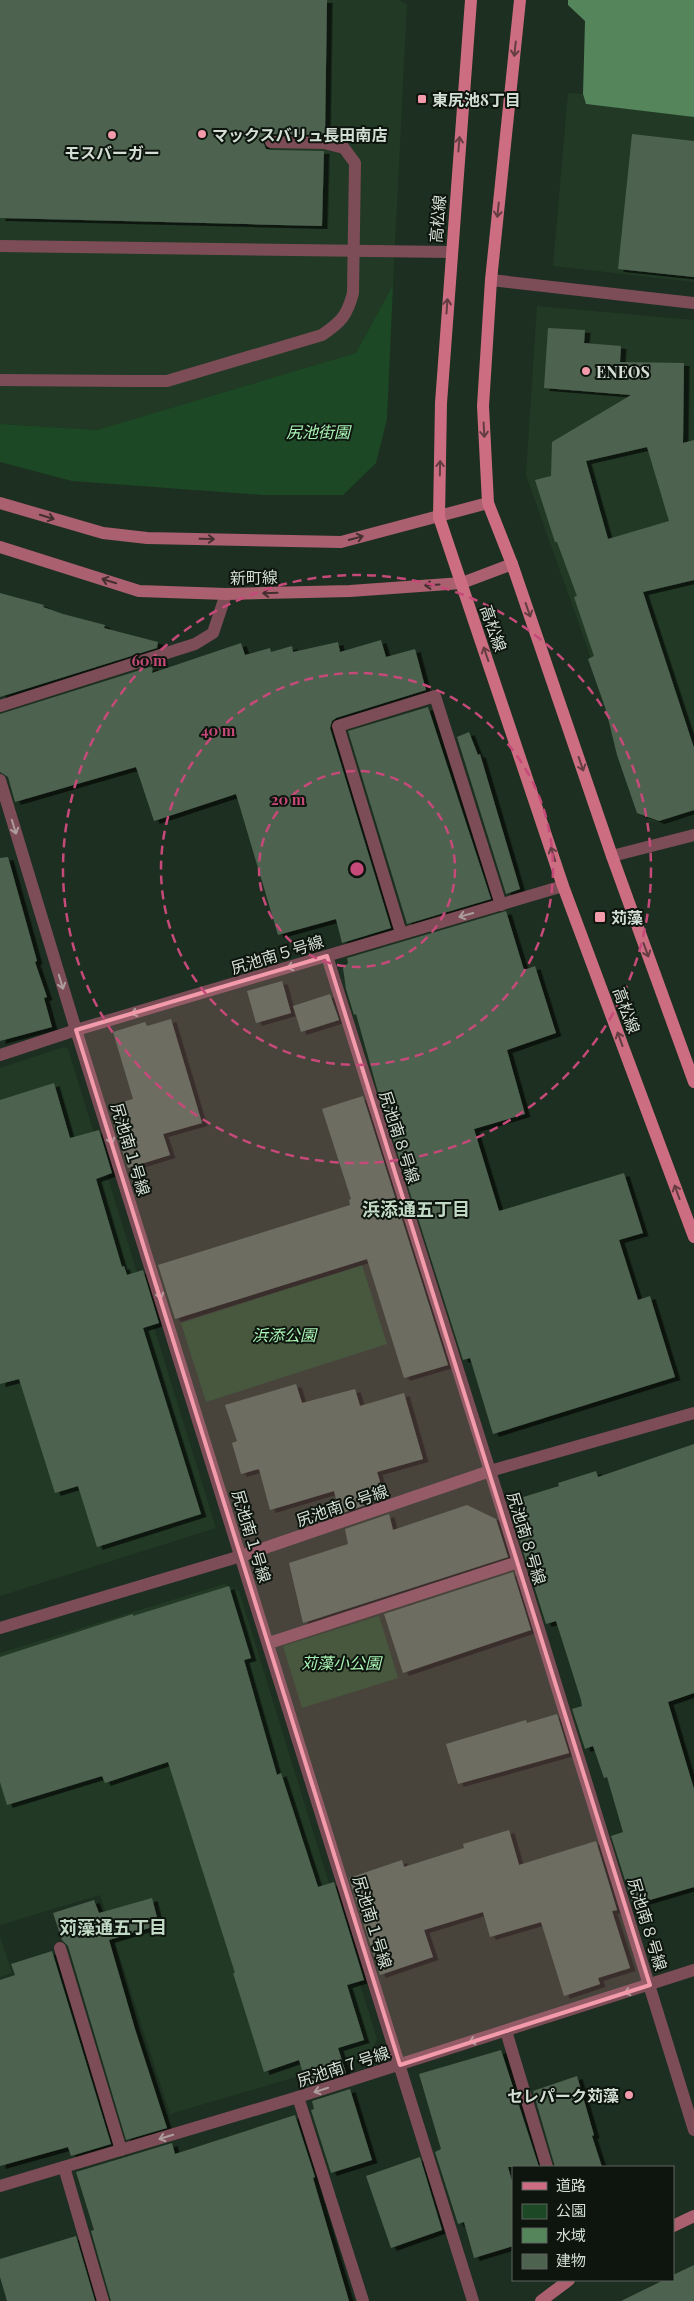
<svg xmlns="http://www.w3.org/2000/svg" width="694" height="2301" font-family="'Playfair Display','Noto Sans JP',serif">
  <defs>
    <filter id="shadow"><feDropShadow dx="5.5" dy="3" stdDeviation="0" flood-color="#0009"/></filter>
  </defs>
  <rect width="100%" height="100%" fill="#1d2f20"/>
  <!-- built -->
  <g fill="#223a25">
    <path d="M 0,0 L 400,0 L 407,5 L 393,285 L 356,353 L 97,430 L 0,424 Z"/>
    <path d="M 568,93 L 583,94 L 586,104 L 694,117 L 694,282 L 553,266 Z"/>
    <path d="M 537,306 L 694,320 L 694,816 L 663,823 L 649,821 L 526,475 Z"/>
    <path d="M 64,1047 L 68,1049 L 216,1528 L 0,1596 L 0,1068 Z"/>
    <path d="M 224,1584 L 239,1591 L 377,2039 L 370,2055 L 170,2114 L 100,1895 L 0,1925 L 0,1653 Z"/>
    <path d="M 0,1936 L 12,1973 L 0,1977 Z"/>
  </g>
  <!-- green -->
  <g fill="#1d4825">
    <path d="M 393,285 L 387,419 L 376,463 L 343,495 L 263,495 L 72,481 L 0,462 L 0,424 L 97,430 L 356,353 Z"/>
    <path d="M 362,1265 L 387,1344 L 206,1402 L 181,1323 Z"/>
    <path d="M 379,1616 L 398,1678 L 302,1708 L 283,1646 Z"/>
  </g>
  <!-- water -->
  <path fill="#54855b" d="M 568,0 L 694,0 L 694,117 L 586,104 L 583,94 L 585,21 L 568,5 Z"/>
  <!-- building -->
  <g fill="#4e6250" fill-rule="evenodd" filter="url(#shadow)">
    <path d="M 0,0 L 327,0 L 325,135 L 271,134 L 264,137 L 263,142 L 266,149 L 271,150 L 324,151 L 322,226 L 0,218 Z"/>
    <path d="M 632,134 L 694,141 L 694,277 L 618,269 Z"/>
    <path d="M 548,328 L 585,330 L 584,343 L 621,346 L 620,362 L 684,363 L 683,443 L 694,440 L 694,580 L 643,592 L 694,748 L 694,810 L 659,821 L 637,813 L 617,755 L 606,710 L 588,659 L 594,656 L 574,597 L 577,596 L 557,542 L 555,542 L 535,480 L 551,476 L 552,442 L 631,395 L 544,388 ZM 647,447 L 669,521 L 608,539 L 586,461 Z"/>
    <path d="M 0,593 L 44,605 L 43,607 L 63,614 L 105,625 L 104,628 L 158,642 L 157,648 L 0,697 Z"/>
    <path d="M 381,640 L 386,657 L 415,649 L 426,690 L 336,718 L 332,721 L 330,728 L 391,928 L 342,943 L 336,919 L 278,935 L 236,794 L 154,821 L 136,767 L 15,802 L 8,777 L 0,772 L 0,714 L 153,666 L 152,673 L 241,643 L 245,655 L 270,648 L 271,652 L 292,646 L 293,652 L 338,642 L 340,652 Z"/>
    <path d="M 428,707 L 491,899 L 407,924 L 348,731 Z"/>
    <path d="M 469,732 L 478,755 L 480,754 L 520,889 L 506,894 L 457,737 Z"/>
    <path d="M 8,857 L 37,961 L 35,962 L 47,997 L 44,998 L 52,1027 L 0,1041 L 0,858 Z"/>
    <path d="M 506,911 L 524,970 L 535,966 L 556,1033 L 507,1050 L 525,1114 L 474,1129 L 499,1211 L 624,1173 L 643,1233 L 619,1240 L 638,1300 L 650,1296 L 675,1377 L 493,1434 L 470,1358 L 463,1360 L 378,1092 L 356,1014 L 354,1015 L 346,989 L 343,968 L 348,963 L 347,958 Z"/>
    <path d="M 282,981 L 291,1013 L 256,1023 L 247,991 Z"/>
    <path d="M 330,994 L 339,1020 L 301,1032 L 293,1006 Z"/>
    <path d="M 171,1019 L 202,1123 L 163,1134 L 170,1155 L 128,1168 L 114,1126 L 121,1124 L 116,1104 L 133,1099 L 113,1032 L 145,1022 L 147,1026 Z"/>
    <path d="M 54,1083 L 70,1138 L 99,1130 L 112,1173 L 96,1179 L 122,1267 L 124,1266 L 127,1275 L 143,1270 L 159,1323 L 143,1328 L 201,1514 L 97,1547 L 78,1486 L 55,1493 L 19,1379 L 0,1384 L 0,1100 Z"/>
    <path d="M 363,1096 L 448,1365 L 404,1378 L 367,1259 L 175,1319 L 158,1265 L 350,1205 L 349,1200 L 351,1199 L 322,1109 Z"/>
    <path d="M 296,1384 L 302,1403 L 355,1389 L 360,1406 L 404,1393 L 423,1459 L 377,1472 L 385,1498 L 340,1514 L 334,1491 L 270,1510 L 259,1469 L 241,1474 L 232,1443 L 237,1441 L 225,1405 Z"/>
    <path d="M 694,1444 L 694,1693 L 668,1702 L 694,1789 L 694,1887 L 633,1905 L 611,1836 L 623,1832 L 607,1777 L 604,1778 L 593,1746 L 585,1749 L 572,1709 L 582,1706 L 581,1700 L 556,1621 L 546,1624 L 516,1529 L 531,1536 L 520,1498 L 559,1486 L 558,1483 L 596,1471 L 598,1477 Z"/>
    <path d="M 467,1505 L 496,1519 L 508,1557 L 303,1623 L 289,1563 L 348,1544 L 345,1529 L 389,1514 L 393,1530 Z"/>
    <path d="M 513,1572 L 531,1630 L 403,1673 L 384,1614 Z"/>
    <path d="M 229,1586 L 251,1658 L 244,1660 L 277,1775 L 281,1773 L 318,1887 L 334,1882 L 364,1980 L 347,1985 L 364,2040 L 338,2048 L 346,2073 L 307,2086 L 299,2060 L 264,2072 L 233,1973 L 235,1973 L 168,1762 L 105,1783 L 102,1776 L 7,1805 L 0,1782 L 0,1657 L 133,1614 L 133,1616 Z"/>
    <path d="M 557,1714 L 569,1753 L 458,1784 L 446,1744 L 526,1720 L 527,1723 Z"/>
    <path d="M 509,1830 L 519,1865 L 596,1841 L 617,1910 L 612,1911 L 630,1968 L 598,1978 L 600,1984 L 564,1996 L 541,1922 L 490,1937 L 483,1912 L 424,1930 L 433,1957 L 380,1975 L 349,1878 L 402,1860 L 404,1867 L 464,1848 L 463,1844 Z"/>
    <path d="M 152,1898 L 159,1925 L 109,1940 L 135,2029 L 167,2128 L 126,2140 L 68,1946 L 62,1940 L 53,1913 L 94,1900 L 99,1913 Z"/>
    <path d="M 52,1951 L 111,2144 L 71,2156 L 68,2147 L 0,2166 L 0,1980 L 15,1975 L 11,1964 Z"/>
    <path d="M 501,2050 L 539,2167 L 508,2167 L 513,2185 L 513,2246 L 474,2258 L 464,2222 L 458,2224 L 435,2152 L 441,2149 L 419,2074 Z"/>
    <path d="M 577,2076 L 594,2135 L 592,2136 L 602,2167 L 555,2167 L 533,2091 Z"/>
    <path d="M 350,2089 L 372,2160 L 331,2173 L 311,2110 L 314,2109 L 312,2101 Z"/>
    <path d="M 295,2115 L 315,2177 L 313,2178 L 349,2301 L 111,2301 L 91,2231 L 94,2230 L 76,2172 L 172,2143 L 175,2154 Z"/>
    <path d="M 420,2157 L 442,2230 L 391,2248 L 366,2176 Z"/>
    <path d="M 76,2236 L 95,2301 L 7,2301 L 0,2277 L 0,2259 Z"/>
    <path d="M 694,2265 L 694,2301 L 621,2301 L 664,2280 L 673,2280 L 673,2275 Z"/>
  </g>
  <g fill="none" stroke-linecap="round" stroke-linejoin="round">
    <!-- lane -->
    <g stroke="#7d4d57" stroke-width="12">
      <path d="M 271,142 L 324,143"/>
      <path d="M 0,246 L 451,252"/>
      <path d="M 0,380 L 131,381"/>
      <path d="M 0,706 L 195,644 L 213,633 L 226,594"/>
      <path d="M 269,1643 L 518,1562"/>
      <path d="M 60,1948 L 121,2150"/>
    </g>
    <!-- street -->
    <g stroke="#7d4d57" stroke-width="12">
      <path d="M 491,280 L 694,303"/>
      <path d="M 0,780 L 76,1030 L 473,2301"/>
      <path d="M 612,856 L 694,835"/>
      <path d="M 401,933 L 338,726 L 435,696 L 501,905"/>
      <path d="M 327,956 L 490,1471 L 694,2130"/>
      <path d="M 0,1055 L 76,1030 L 563,886"/>
      <path d="M 0,1628 L 241,1556 L 490,1471 L 694,1413"/>
      <path d="M 506,2031 L 547,2167"/>
      <path d="M 298,2097 L 363,2301"/>
      <path d="M 64,2167 L 103,2301"/>
      <path d="M 0,2186 L 298,2097 L 694,1970"/>
    </g>
    <!-- secondary -->
    <g stroke="#aa606f" stroke-width="12">
      <path d="M 0,503 L 103,533 L 147,538 L 341,542 L 488,503"/>
      <path d="M 0,547 L 139,591 L 226,594 L 350,591 L 462,583 L 512,564"/>
      <path d="M 673,2226 L 694,2216"/>
      <path d="M 541,2301 L 569,2280"/>
    </g>
    <!-- primary -->
    <g stroke="#cd6d82" stroke-width="12">
      <path d="M 471,0 L 441,403 L 439,517 L 563,886 L 694,1237"/>
      <path d="M 520,0 L 491,280 L 483,406 L 488,503 L 512,564 L 612,856 L 694,1082"/>
    </g>
    <!-- lane-bridge -->
    <path stroke="#7d4d57" stroke-width="12" d="M 131,381 L 167,381 L 322,335 C 341,322 347,316 353,293 L 355,163 L 344,148 L 324,143"/>
  </g>
  <!-- one-way arrows -->
  <defs><path id="oneway-shaft" d="M-6 0H5M1.5-3L5.5 0L1.5 3" fill="none" stroke-width="1.6" stroke-linecap="round" stroke-linejoin="round" transform="scale(1.25)"/></defs>
  <g stroke="#633d42">
    <use href="#oneway-shaft" transform="translate(515 49) rotate(96)"/>
    <use href="#oneway-shaft" transform="translate(459 144) rotate(-85)"/>
    <use href="#oneway-shaft" transform="translate(498 210) rotate(96)"/>
    <use href="#oneway-shaft" transform="translate(447 306) rotate(-86)"/>
    <use href="#oneway-shaft" transform="translate(484 430) rotate(87)"/>
    <use href="#oneway-shaft" transform="translate(440 468) rotate(-89)"/>
    <use href="#oneway-shaft" transform="translate(528 610) rotate(71)"/>
    <use href="#oneway-shaft" transform="translate(486 654) rotate(-109)"/>
    <use href="#oneway-shaft" transform="translate(581 764) rotate(71)"/>
    <use href="#oneway-shaft" transform="translate(553 854) rotate(-108)"/>
    <use href="#oneway-shaft" transform="translate(646 950) rotate(70)"/>
    <use href="#oneway-shaft" transform="translate(620 1039) rotate(-110)"/>
    <use href="#oneway-shaft" transform="translate(677 1192) rotate(-110)"/>
  </g>
  <g stroke="#442f30">
    <use href="#oneway-shaft" transform="translate(47 517) rotate(17)"/>
    <use href="#oneway-shaft" transform="translate(356 538) rotate(-15)"/>
    <use href="#oneway-shaft" transform="translate(207 539) rotate(1)"/>
    <use href="#oneway-shaft" transform="translate(109 581) rotate(-163)"/>
    <use href="#oneway-shaft" transform="translate(432 585) rotate(176)"/>
    <use href="#oneway-shaft" transform="translate(270 593) rotate(178)"/>
  </g>
  <g stroke="#ac9d9c">
    <use href="#oneway-shaft" transform="translate(14 827) rotate(73)"/>
    <use href="#oneway-shaft" transform="translate(466 915) rotate(165)"/>
    <use href="#oneway-shaft" transform="translate(294 966) rotate(164)"/>
    <use href="#oneway-shaft" transform="translate(61 982) rotate(73)"/>
    <use href="#oneway-shaft" transform="translate(138 1012) rotate(164)"/>
    <use href="#oneway-shaft" transform="translate(110 1137) rotate(73)"/>
    <use href="#oneway-shaft" transform="translate(159 1292) rotate(73)"/>
    <use href="#oneway-shaft" transform="translate(631 1991) rotate(162)"/>
    <use href="#oneway-shaft" transform="translate(476 2040) rotate(162)"/>
    <use href="#oneway-shaft" transform="translate(321 2090) rotate(162)"/>
    <use href="#oneway-shaft" transform="translate(166 2137) rotate(163)"/>
  </g>
  <!-- marked area -->
  <path fill="#f39aab" fill-opacity="0.2" stroke="#f39aab" stroke-width="4" stroke-linejoin="round" d="M 327,956 L 650,1985 L 400,2065 L 76,1030 Z"/>
  <!-- distance rings -->
  <g fill="none" stroke="#c64a79" stroke-width="2.5" stroke-dasharray="9 6">
    <circle cx="357" cy="869" r="98"/>
    <circle cx="357" cy="869" r="196"/>
    <circle cx="357" cy="869" r="294"/>
  </g>
  <!-- markers -->
  <g fill="#f39aab" stroke="#0d150e" stroke-width="2">
    <rect x="417" y="94" width="10" height="10" rx="2.5"/>
    <circle cx="202" cy="134" r="5"/>
    <circle cx="112" cy="135" r="5"/>
    <circle cx="586" cy="371" r="5"/>
    <rect x="594" y="911" width="12" height="12" rx="2.5"/>
    <circle cx="629" cy="2095" r="5"/>
  </g>
  <g text-anchor="middle" dominant-baseline="central" stroke-width="4" stroke-linejoin="round" paint-order="stroke">
    <!-- poi labels -->
    <g font-size="16" font-weight="bold" fill="#d3ded4" stroke="#0d150e" text-anchor="start">
      <text x="432" y="99">東尻池8丁目</text>
      <text x="212" y="134">マックスバリュ長田南店</text>
      <text x="112" y="152" text-anchor="middle">モスバーガー</text>
      <text x="596" y="371">ENEOS</text>
      <text x="611" y="917">苅藻</text>
      <text x="619" y="2095" text-anchor="end">セレパーク苅藻</text>
    </g>
    <!-- street labels -->
    <g font-size="16" fill="#d3ded4" stroke="#0d150e">
      <text transform="translate(437 219) rotate(-85)">高松線</text>
      <text transform="translate(254 577) rotate(-1)">新町線</text>
      <text transform="translate(494 628) rotate(71)">高松線</text>
      <text transform="translate(277 954) rotate(-17)">尻池南５号線</text>
      <text transform="translate(627 1010) rotate(70)">高松線</text>
      <text transform="translate(400 1137) rotate(72)">尻池南８号線</text>
      <text transform="translate(131 1149) rotate(73)">尻池南１号線</text>
      <text transform="translate(342 1505) rotate(-19)">尻池南６号線</text>
      <text transform="translate(252 1536) rotate(73)">尻池南１号線</text>
      <text transform="translate(527 1538) rotate(73)">尻池南８号線</text>
      <text transform="translate(373 1922) rotate(73)">尻池南１号線</text>
      <text transform="translate(648 1924) rotate(73)">尻池南８号線</text>
      <text transform="translate(343 2066) rotate(-18)">尻池南７号線</text>
    </g>
    <!-- park labels -->
    <g font-size="16" font-style="italic" fill="#a9f3b4" stroke="#0d150e">
      <text x="318" y="431">尻池街園</text>
      <text x="284" y="1334">浜添公園</text>
      <text x="341" y="1662">苅藻小公園</text>
    </g>
    <!-- neighbourhood labels -->
    <g font-size="18" font-weight="bold" fill="#c2d9c5" stroke="#0d150e">
      <text x="416" y="1209">浜添通五丁目</text>
      <text x="113" y="1927">苅藻通五丁目</text>
    </g>
  </g>
  <circle cx="357" cy="869" r="8" fill="#c64a79" stroke="#0d150e" stroke-width="2.5"/>
  <g font-size="15" text-anchor="middle" font-weight="bold" fill="#c64a79" stroke="#0d150e" stroke-width="4" stroke-linejoin="round" paint-order="stroke">
    <text x="149" y="666">60 m</text>
    <text x="218" y="736">40 m</text>
    <text x="288" y="805">20 m</text>
  </g>
  <!-- legend -->
  <rect x="512" y="2166" width="162" height="115" fill="#0d150e" stroke="#5c655d"/>
  <rect x="522" y="2182" width="25" height="8" fill="#cd6d82" stroke="#5c655d"/>
  <text x="556" y="2191" font-size="15" fill="#d3ded4">道路</text>
  <rect x="522" y="2204" width="25" height="15" fill="#1d4825" stroke="#5c655d"/>
  <text x="556" y="2216" font-size="15" fill="#d3ded4">公園</text>
  <rect x="522" y="2228" width="25" height="15" fill="#54855b" stroke="#5c655d"/>
  <text x="556" y="2241" font-size="15" fill="#d3ded4">水域</text>
  <rect x="522" y="2254" width="25" height="15" fill="#4e6250" stroke="#5c655d"/>
  <text x="556" y="2266" font-size="15" fill="#d3ded4">建物</text>
</svg>
